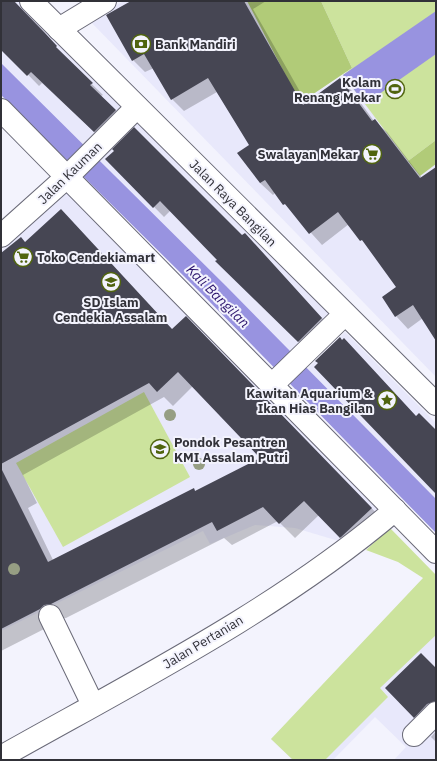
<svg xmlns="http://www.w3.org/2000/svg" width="437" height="761" font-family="'IBM Plex Sans',sans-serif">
  <rect width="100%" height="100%" fill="#f3f3fd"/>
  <!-- built -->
  <g fill="#e8e8fb">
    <path d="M 1,1 L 18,1 L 124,108 L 85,146 L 1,63 Z"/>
    <path d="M 124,1 L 247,1 L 300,103 L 343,75 L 420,176 L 436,164 L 436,377 L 89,20 Z"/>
    <path d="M 138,121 L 330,315 L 291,352 L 98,160 Z"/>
    <path d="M 69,191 L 377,509 L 342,542 L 295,528 L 255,525 L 210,544 L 203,531 L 1,631 L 1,251 Z"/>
    <path d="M 345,332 L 436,423 L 436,499 L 307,369 Z"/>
    <path d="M 436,588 L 436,760 L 394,760 L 406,747 L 375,717 L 333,760 L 293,760 L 271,739 Z"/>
  </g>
  <!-- green -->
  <g fill="#cce39d">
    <path d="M 321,1 L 436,1 L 436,140 L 408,161 L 343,75 L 352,68 Z"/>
    <path d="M 144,392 L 190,477 L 63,547 L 16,463 Z"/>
    <path d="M 390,528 L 436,575 L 436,635 L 380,688 L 388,697 L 325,760 L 293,760 L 271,739 L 423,578 L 398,562 L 366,550 Z"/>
  </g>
  <!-- forest -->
  <g fill="#b1cb78">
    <path d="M 247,1 L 321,1 L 352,68 L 300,103 Z"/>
    <path d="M 436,140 L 436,164 L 420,176 L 408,161 Z"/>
  </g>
  <!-- water -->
  <g fill="#9893e0">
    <path d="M 436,11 L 436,54 L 365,104 L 343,75 Z"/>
    <path d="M 1,63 L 226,286 L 436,499 L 436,533 L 207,299 L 1,95 Z"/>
  </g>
  <!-- shadow -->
  <g fill="#0003" fill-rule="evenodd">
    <path d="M 1,1 L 7,1 L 103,95 L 101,96 L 127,122 L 106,143 L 42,83 L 39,86 L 1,47 Z"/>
    <path d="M 133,1 L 266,1 L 253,9 L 307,104 L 340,79 L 352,91 L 374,121 L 387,132 L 422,178 L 436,168 L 436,339 L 423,318 L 408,329 L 396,316 L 383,297 L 397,287 L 369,248 L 349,224 L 322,245 L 275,193 L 273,195 L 260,183 L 250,145 L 217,92 L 184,111 L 172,99 L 154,68 L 145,72 L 133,60 Z"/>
    <path d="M 107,159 L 255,244 L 332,329 L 309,352 L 217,261 L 218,260 L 171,210 L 164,217 Z"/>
    <path d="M 26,243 L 172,330 L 200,332 L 386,523 L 356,552 L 319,515 L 295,538 L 278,521 L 232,545 L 224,538 L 66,618 L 59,619 L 54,624 L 1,651 L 1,254 ZM 193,386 L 262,458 L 196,492 L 194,489 L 53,560 L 28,508 L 37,503 L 23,475 L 164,397 L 173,406 Z"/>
    <path d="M 436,669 L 436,725 L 429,731 L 414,717 Z"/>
    <path d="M 436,731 L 436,742 L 431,737 Z"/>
  </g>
  <!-- building -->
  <g fill="#464653">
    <path d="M 1,1 L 14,1 L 45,33 L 57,46 L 56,47 L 93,83 L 90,85 L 116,110 L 94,132 L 31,72 L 27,76 L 1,50 Z"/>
    <path d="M 131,1 L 244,1 L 303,105 L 340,78 L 372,121 L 375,119 L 420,178 L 436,167 L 436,341 L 413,305 L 395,317 L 382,297 L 396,287 L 362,240 L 360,241 L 338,212 L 309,234 L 285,204 L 283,205 L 265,180 L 260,183 L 237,153 L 249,145 L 208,78 L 171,100 L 144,54 L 132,61 L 106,15 Z"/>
    <path d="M 134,127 L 242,235 L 245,233 L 322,318 L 298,342 L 215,261 L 217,260 L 160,201 L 153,208 L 105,159 L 114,151 L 112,149 Z"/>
    <path d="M 61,209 L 172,329 L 186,316 L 372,508 L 340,538 L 304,501 L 279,524 L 263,507 L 217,531 L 212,522 L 51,604 L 44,605 L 40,609 L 1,629 L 1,468 L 48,562 L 194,488 L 195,491 L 260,458 L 178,372 L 157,392 L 149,383 L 1,464 L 1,253 L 21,237 L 25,242 Z"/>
    <path d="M 340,337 L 342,340 L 344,338 L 416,416 L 419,413 L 436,430 L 436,494 L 314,367 L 318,363 L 315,361 Z"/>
    <path d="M 421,653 L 436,668 L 436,701 L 427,704 L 414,718 L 385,688 Z"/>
  </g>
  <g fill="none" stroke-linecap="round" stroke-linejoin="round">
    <defs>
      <g id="minor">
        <path d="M 59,29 L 105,1"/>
        <path d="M 1,110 L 436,552"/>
        <path d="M 1,236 L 68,176 L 137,107"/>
        <path d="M 272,385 L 345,314"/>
        <path d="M 50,616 L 93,705"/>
        <path d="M 414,735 L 436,713"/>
        <path d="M 1,757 C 134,682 279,609 395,510"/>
      </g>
      <path id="major" d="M 31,1 L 436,404"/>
    </defs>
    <!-- minor casing -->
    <use href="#minor" stroke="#6a6a78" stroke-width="24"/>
    <!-- major casing -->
    <use href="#major" stroke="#6a6a78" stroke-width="24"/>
    <!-- minor -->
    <use href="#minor" stroke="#fff" stroke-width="22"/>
    <!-- major -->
    <use href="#major" stroke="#fff" stroke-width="22"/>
  </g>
  <!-- trees -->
  <g fill="#969e83">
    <circle cx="170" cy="415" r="6"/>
    <circle cx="199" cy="464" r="6"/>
    <circle cx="14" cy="569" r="6"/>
  </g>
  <!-- icons -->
  <defs>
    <symbol id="bank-ring" viewBox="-11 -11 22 22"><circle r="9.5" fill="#f3f3fd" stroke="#50640f" stroke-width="1.5"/><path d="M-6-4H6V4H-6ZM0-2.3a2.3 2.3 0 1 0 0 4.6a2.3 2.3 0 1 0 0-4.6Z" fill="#50640f"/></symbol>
    <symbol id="stadium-ring" viewBox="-11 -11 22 22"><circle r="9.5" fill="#f3f3fd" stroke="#50640f" stroke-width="1.5"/><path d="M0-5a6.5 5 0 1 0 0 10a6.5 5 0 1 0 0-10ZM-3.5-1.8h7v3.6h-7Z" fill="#50640f"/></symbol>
    <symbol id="supermarket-ring" viewBox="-11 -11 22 22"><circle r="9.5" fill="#f3f3fd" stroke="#50640f" stroke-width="1.5"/><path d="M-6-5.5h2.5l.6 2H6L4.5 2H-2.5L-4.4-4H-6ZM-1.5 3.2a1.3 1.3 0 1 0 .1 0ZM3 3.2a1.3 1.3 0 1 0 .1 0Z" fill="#50640f"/></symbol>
    <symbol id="school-ring" viewBox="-11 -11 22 22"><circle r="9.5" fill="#f3f3fd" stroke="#50640f" stroke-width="1.5"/><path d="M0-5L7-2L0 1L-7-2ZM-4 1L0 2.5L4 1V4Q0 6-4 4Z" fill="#50640f"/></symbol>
    <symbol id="sight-ring" viewBox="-11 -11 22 22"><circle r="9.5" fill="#f3f3fd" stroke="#50640f" stroke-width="1.5"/><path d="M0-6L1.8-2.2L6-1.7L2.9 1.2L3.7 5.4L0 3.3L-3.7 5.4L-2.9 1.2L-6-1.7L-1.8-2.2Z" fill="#50640f"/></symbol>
  </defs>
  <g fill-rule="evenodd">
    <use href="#bank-ring" x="130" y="33" width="22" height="22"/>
    <use href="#stadium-ring" x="384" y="78" width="22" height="22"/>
    <use href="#supermarket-ring" x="361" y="143" width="22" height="22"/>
    <use href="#supermarket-ring" x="12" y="246" width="22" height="22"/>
    <use href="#school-ring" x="100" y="271" width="22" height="22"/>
    <use href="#sight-ring" x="376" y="389" width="22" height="22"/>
    <use href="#school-ring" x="149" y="438" width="22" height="22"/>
  </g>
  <g text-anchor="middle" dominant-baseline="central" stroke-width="4" stroke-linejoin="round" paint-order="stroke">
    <!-- poi labels -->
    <g font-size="13" font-weight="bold" fill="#313138" stroke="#f3f3fd" text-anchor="start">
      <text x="155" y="44">Bank Mandiri</text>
      <text x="381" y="82" text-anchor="end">Kolam<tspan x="381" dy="15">Renang Mekar</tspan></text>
      <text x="358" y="154" text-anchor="end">Swalayan Mekar</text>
      <text x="37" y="257">Toko Cendekiamart</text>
      <text x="111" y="302" text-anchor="middle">SD Islam<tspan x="111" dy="15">Cendekia Assalam</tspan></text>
      <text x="373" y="393" text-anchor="end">Kawitan Aquarium &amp;<tspan x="373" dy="15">Ikan Hias Bangilan</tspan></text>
      <text x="174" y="442">Pondok Pesantren<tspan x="174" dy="15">KMI Assalam Putri</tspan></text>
    </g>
    <!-- street labels -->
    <g font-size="13" fill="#313138" stroke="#f3f3fd">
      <text transform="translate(70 173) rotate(-44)">Jalan Kauman</text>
      <text transform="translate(233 203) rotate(45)">Jalan Raya Bangilan</text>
      <text transform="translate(203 642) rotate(-31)">Jalan Pertanian</text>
    </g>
    <!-- water labels -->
    <g font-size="14" font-style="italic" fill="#2b136d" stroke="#f3f3fd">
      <text transform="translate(218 296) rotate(45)">Kali Bangilan</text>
    </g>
  </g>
  <!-- border -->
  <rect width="437" height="761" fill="none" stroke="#313138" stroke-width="4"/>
</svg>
